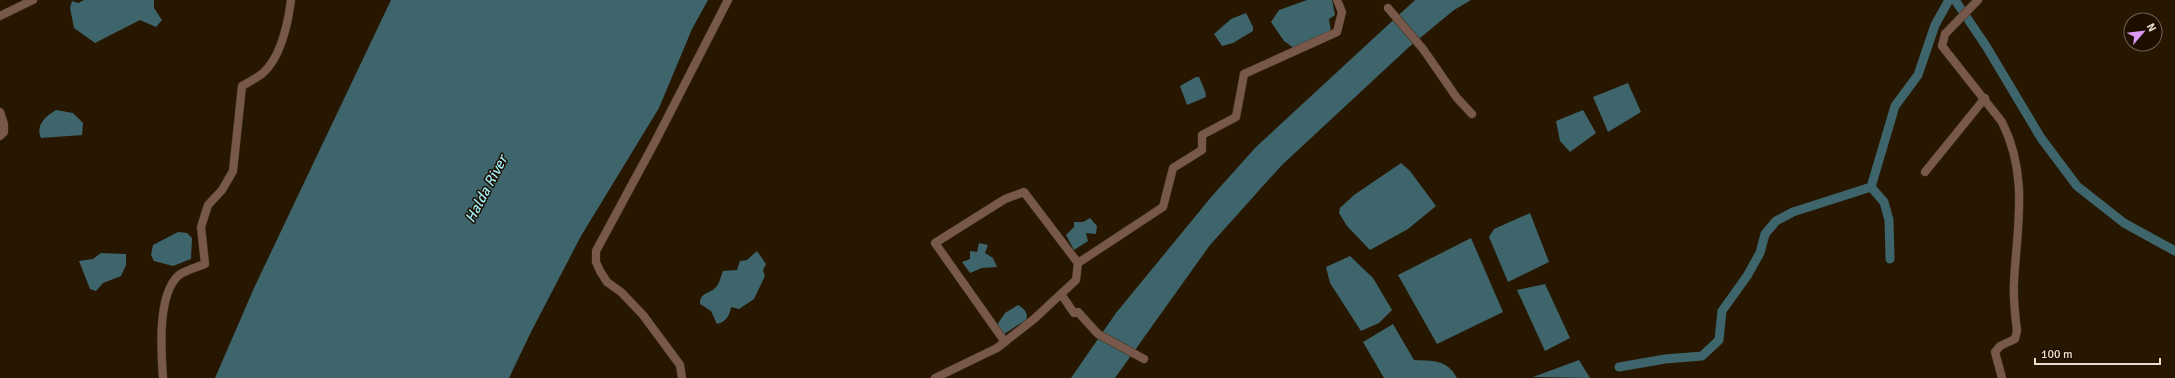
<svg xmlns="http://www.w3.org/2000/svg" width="2175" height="378" font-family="Signika,sans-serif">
  <rect width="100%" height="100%" fill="#271700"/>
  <!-- water -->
  <g fill="#3d656b">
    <path d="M 84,0 L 154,0 L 154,8 L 162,20 L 156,27 L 140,20 L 95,43 L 74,28 L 70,8 L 72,1 L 78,3 Z"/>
    <path d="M 391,0 L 708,0 L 692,29 L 659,108 L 581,236 L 531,332 L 509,378 L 215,378 L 254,288 Z"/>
    <path d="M 1307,0 L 1332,0 L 1335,15 L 1329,19 L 1331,32 L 1295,49 L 1284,41 L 1271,22 L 1279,10 Z"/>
    <path d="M 1415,0 L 1471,0 L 1454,10 L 1409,47 L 1282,165 L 1210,245 L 1115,378 L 1071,378 L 1116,313 L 1212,196 L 1256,147 Z"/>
    <path d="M 1246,13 L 1253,27 L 1253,31 L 1233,43 L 1222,46 L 1214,34 L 1231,19 Z"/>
    <path d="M 1196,77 L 1199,77 L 1205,91 L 1206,97 L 1187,105 L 1180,86 Z"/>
    <path d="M 1628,83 L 1641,112 L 1608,132 L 1593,97 Z"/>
    <path d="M 56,110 L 73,113 L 83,123 L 82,135 L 41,138 C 35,125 46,116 56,110 Z"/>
    <path d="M 1583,110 L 1596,133 L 1570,152 L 1560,141 L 1556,121 Z"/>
    <path d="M 1401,163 L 1410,171 L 1436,206 L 1408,229 L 1370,250 L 1347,226 L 1339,213 L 1340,208 L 1354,195 Z"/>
    <path d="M 1530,213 L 1549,262 L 1508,282 L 1489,237 L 1494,229 Z"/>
    <path d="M 1090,218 L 1097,226 L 1096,234 L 1086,233 L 1088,241 L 1074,250 L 1066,235 L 1074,227 L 1074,222 L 1083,222 Z"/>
    <path d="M 178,232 L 187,233 L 192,238 L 191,259 L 173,266 L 154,261 L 151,255 L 153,245 Z"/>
    <path d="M 1471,238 L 1503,312 L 1437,344 L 1398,275 Z"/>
    <path d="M 979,243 L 988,245 L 985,253 L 993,258 L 997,267 L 982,268 L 970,273 L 962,262 L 970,259 L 970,251 L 977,252 Z"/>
    <path d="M 757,251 L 766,264 L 763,270 L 765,276 L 754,299 L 739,309 L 731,307 C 730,315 726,322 717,324 L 711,311 L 700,304 C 700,291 710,295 717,286 C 720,282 721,275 723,271 L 737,270 L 740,261 L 747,260 Z"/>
    <path d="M 101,253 L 126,254 L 126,265 L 121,276 L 103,283 L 96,291 L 90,289 L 79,261 L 93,259 Z"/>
    <path d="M 1350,256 L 1373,278 L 1392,310 L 1379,323 L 1361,331 L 1330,283 L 1326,267 Z"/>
    <path d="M 1545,284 L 1570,338 L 1545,351 L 1517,290 Z"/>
    <path d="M 1018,305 C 1024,308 1029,314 1026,320 L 1004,334 L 997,325 L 1005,313 Z"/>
    <path d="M 1393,324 L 1414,360 C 1432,361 1447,359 1457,378 L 1384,378 L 1363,342 Z"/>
    <path d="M 1579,360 L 1590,378 L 1533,377 Z"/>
  </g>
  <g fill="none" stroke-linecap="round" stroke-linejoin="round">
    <!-- canal -->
    <g stroke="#3d656b" stroke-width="9">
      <path d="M 1955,0 L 1986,46 L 2041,138 L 2077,186 L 2124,223 L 2175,251"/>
      <path d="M 1871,187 L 1884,202 L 1889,220 L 1890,259"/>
      <path d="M 1619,367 L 1665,359 L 1702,356 L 1719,340 L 1722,311 L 1747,276 L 1760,253 L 1765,234 L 1776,221 L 1793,212 L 1871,187 L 1895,106 L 1918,75 L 1935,25 L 1949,0"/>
    </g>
    <defs>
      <g id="street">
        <path d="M 1978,0 L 1945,34 L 1942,46 L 2002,122 C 2029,176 2017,226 2014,282 C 2013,299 2015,315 2017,331 L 2015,339 L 2000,346 L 1995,352 L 2002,378"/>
        <path d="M 1388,8 L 1423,49 L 1457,98 L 1472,114"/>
        <path d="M 0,16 L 33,0"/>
        <path d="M 0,112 L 4,124 L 4,132 L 0,136"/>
        <path d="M 1925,172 L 1985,98"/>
        <path d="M 1061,294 L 1074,313 L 1078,312 L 1098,334 L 1144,359"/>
        <path d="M 1005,342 L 935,243 L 1005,199 L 1024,192 L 1078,263"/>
        <path d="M 163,378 C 161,351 157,294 179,275 C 186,270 197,267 205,264 L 201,227 L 208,205 L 222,190 L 233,171 L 242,86 C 249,82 257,78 263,73 C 281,57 288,23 291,0"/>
        <path d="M 682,378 L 680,365 L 643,315 L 621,292 L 607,282 L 600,271 L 596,262 L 596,251 L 656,140 L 728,0"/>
        <path d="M 935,378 L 997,348 L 1034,319 L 1076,280 L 1078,263 L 1163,207 L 1173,168 L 1202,150 L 1202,135 L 1236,117 L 1244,74 L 1337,32 L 1342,12 L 1337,0"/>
      </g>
    </defs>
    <!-- street casing -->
    <use href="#street" stroke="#42331d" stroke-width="9"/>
    <!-- street -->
    <use href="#street" stroke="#78584b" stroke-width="8"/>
  </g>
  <g text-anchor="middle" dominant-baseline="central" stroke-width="3" stroke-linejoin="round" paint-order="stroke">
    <!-- water labels -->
    <g font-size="15" font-style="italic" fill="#9eeaf4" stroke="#1d0e00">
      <text transform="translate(486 189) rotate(-62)">Halda River</text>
    </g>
  </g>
  <!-- north arrow -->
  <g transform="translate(2143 32) rotate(62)"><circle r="19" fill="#1d0e00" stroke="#6f6253"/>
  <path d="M0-3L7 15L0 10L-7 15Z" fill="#dd99f3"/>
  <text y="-6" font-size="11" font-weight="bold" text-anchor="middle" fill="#eadfd0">N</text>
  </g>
  <!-- scale -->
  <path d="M2035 358v6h125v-6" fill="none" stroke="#eadfd0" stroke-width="2"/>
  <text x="2041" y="358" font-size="12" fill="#eadfd0" stroke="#1d0e00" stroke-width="3" paint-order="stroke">100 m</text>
</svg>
